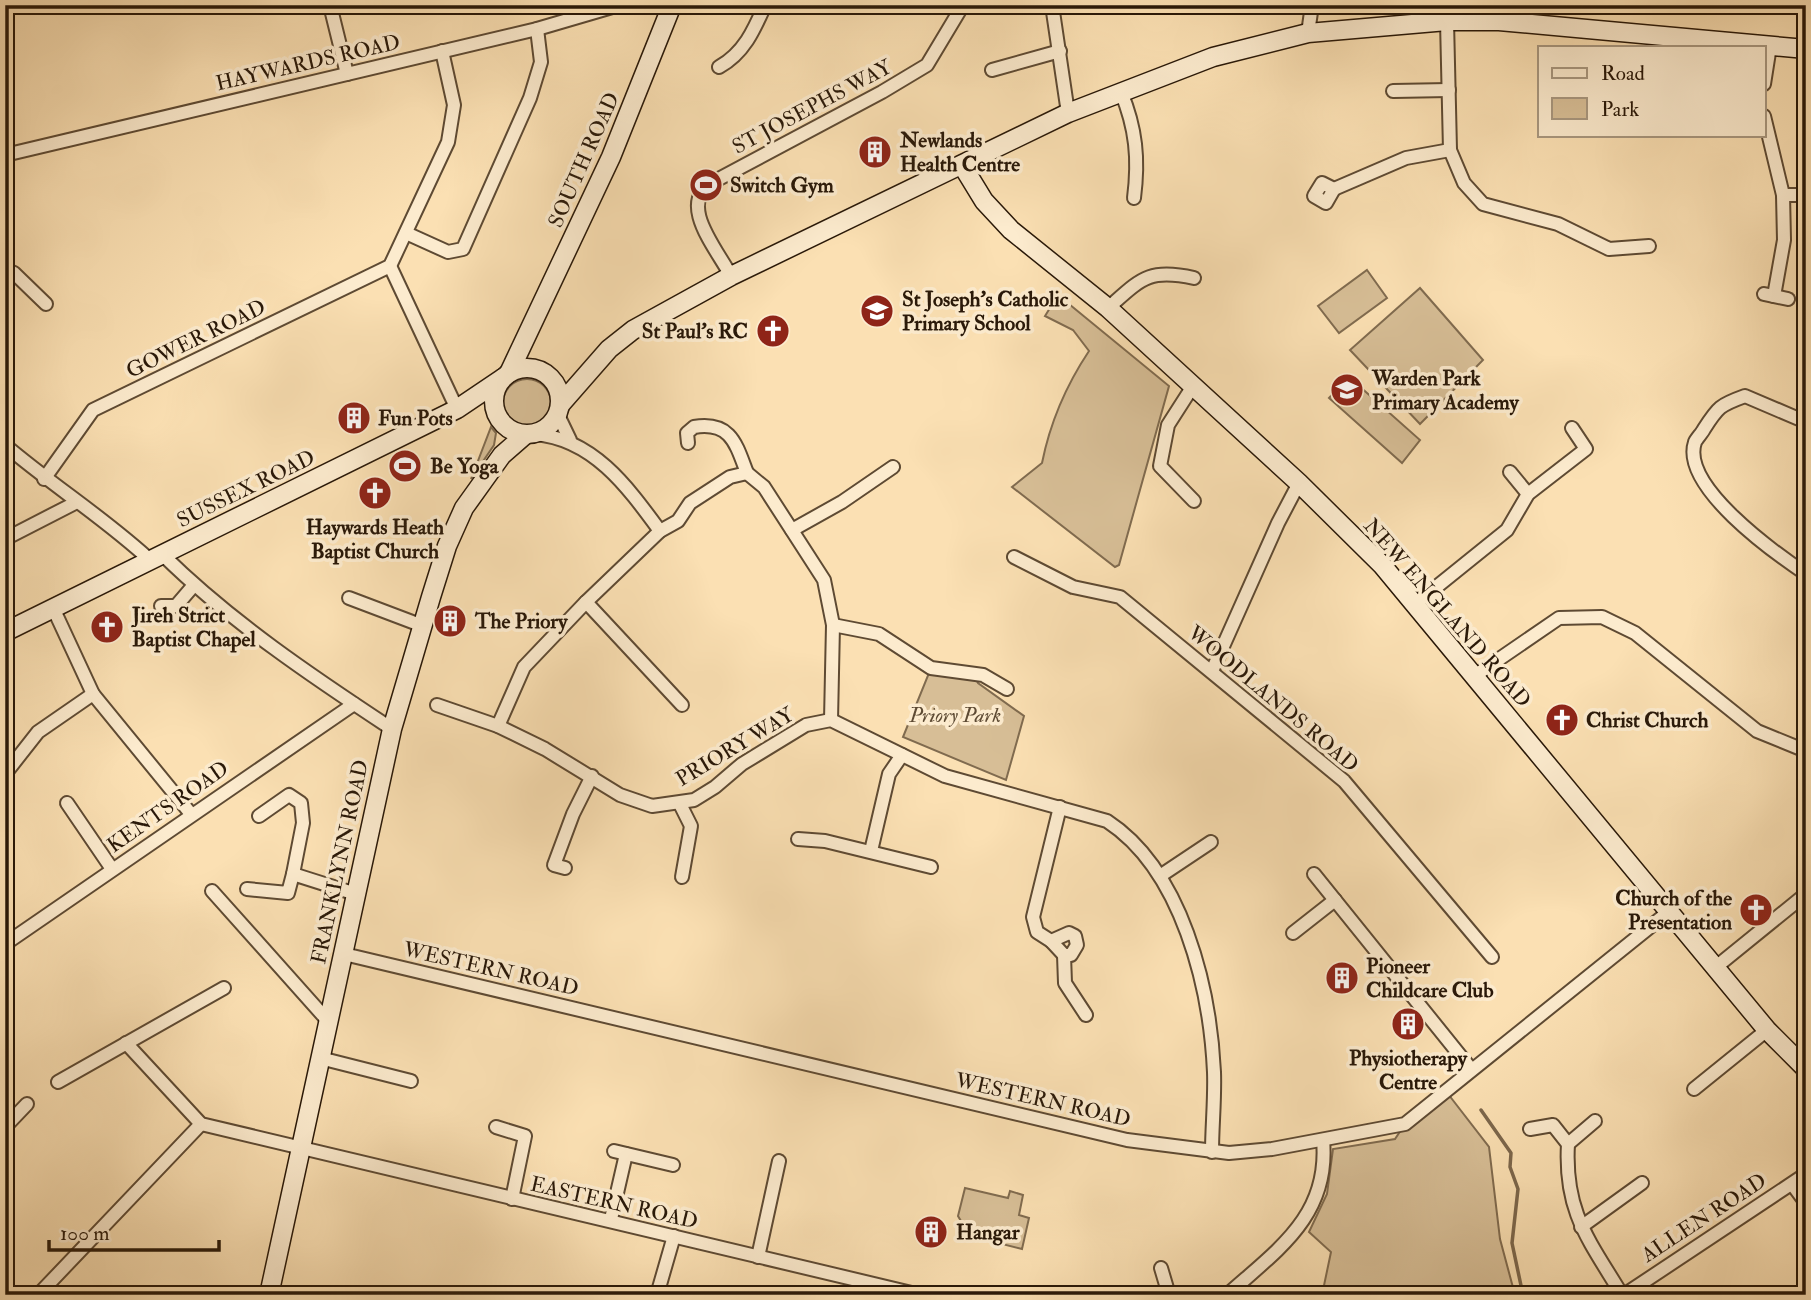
<svg xmlns="http://www.w3.org/2000/svg" width="1811" height="1300" font-family="'IM FELL Double Pica',serif">
  <rect width="100%" height="100%" fill="#fbe0b3"/>
  <filter id="stains"><feTurbulence type="fractalNoise" baseFrequency=".00286" numOctaves="4"/><feColorMatrix values="0 0 0 0 .2 0 0 0 0 .09 0 0 0 0 .02 0 0 0 .5 -.17"/></filter>
  <radialGradient id="worn" r=".72"><stop offset=".6" stop-color="#630" stop-opacity="0"/><stop offset="1" stop-color="#630" stop-opacity=".3"/></radialGradient>
  <!-- green -->
  <g fill="#d7be96" stroke="#806b4f" stroke-width="2">
    <path d="M 1367,270 L 1387,298 L 1339,333 L 1318,306 Z"/>
    <path d="M 1420,288 L 1483,360 L 1420,424 L 1350,350 Z"/>
    <path d="M 1058,295 L 1169,386 L 1119,565 L 1115,567 L 1012,487 L 1042,463 C 1050,423 1067,384 1089,351 L 1073,330 L 1045,316 Z"/>
    <path d="M 1349,377 L 1420,440 L 1402,463 L 1329,398 Z"/>
    <circle cx="527" cy="403" r="24"/>
    <path d="M 491,427 L 496,433 L 494,445 L 471,479 Z"/>
    <path d="M 931,668 L 972,672 L 978,683 L 1024,716 L 1006,780 L 903,737 Z"/>
    <path d="M 1445,1090 L 1489,1147 L 1500,1239 L 1515,1295 L 1322,1295 L 1331,1252 L 1309,1232 L 1327,1194 L 1333,1149 L 1395,1139 L 1405,1124 Z"/>
    <path d="M 965,1188 L 1008,1198 L 1010,1191 L 1023,1195 L 1019,1215 L 1029,1218 L 1022,1249 L 970,1236 L 958,1216 Z"/>
  </g>
  <g fill="none" stroke-linecap="round" stroke-linejoin="round">
    <!-- stream -->
    <path stroke="#7c674c" stroke-width="3.5" d="M 1481,1110 L 1511,1153 L 1510,1167 L 1518,1189 L 1512,1243 L 1523,1295"/>
    <defs>
      <g id="street">
        <path d="M 330,5 L 347,74"/>
        <path d="M 1052,5 L 1068,113"/>
        <path d="M 1447,21 L 1450,150 L 1464,183 L 1483,204 L 1558,224 L 1609,249 L 1649,246"/>
        <path d="M 1308,33 L 1312,5"/>
        <path d="M 719,67 C 744,53 754,30 765,5"/>
        <path d="M 992,70 L 1060,51"/>
        <path d="M 1764,84 L 1770,46"/>
        <path d="M 1393,91 L 1449,90"/>
        <path d="M 1121,92 C 1136,128 1139,159 1134,198"/>
        <path d="M 1764,116 L 1783,195 L 1784,240 L 1774,296"/>
        <path d="M 5,155 L 537,29 L 619,5"/>
        <path d="M 1322,183 L 1334,189 L 1326,203 L 1314,196 Z"/>
        <path d="M 1334,189 L 1406,158 L 1450,150"/>
        <path d="M 1783,195 L 1806,195"/>
        <path d="M 406,233 L 448,252 L 463,249 L 530,98 L 541,62 L 537,29"/>
        <path d="M 390,266 L 457,409"/>
        <path d="M 5,269 L 14,273 L 46,304"/>
        <path d="M 731,276 C 717,249 676,203 713,182 L 882,92 L 927,65 L 963,5"/>
        <path d="M 1764,294 L 1788,299"/>
        <path d="M 1108,308 C 1141,279 1148,268 1194,278"/>
        <path d="M 1193,386 L 1168,425 L 1160,466 L 1194,501"/>
        <path d="M 558,415 L 570,440"/>
        <path d="M 1806,422 L 1745,396 C 1720,405 1718,407 1704,429 C 1702,433 1697,438 1695,442 C 1680,486 1775,553 1806,574"/>
        <path d="M 535,434 C 593,439 627,486 660,531"/>
        <path d="M 688,443 L 687,433 L 694,427 C 731,421 736,444 747,473"/>
        <path d="M 5,445 C 53,486 106,519 151,561"/>
        <path d="M 1510,472 L 1528,494"/>
        <path d="M 747,473 L 764,487 L 824,580 L 833,625 L 831,720"/>
        <path d="M 44,479 L 93,410 L 390,266 L 448,142 L 454,105 L 442,51"/>
        <path d="M 792,530 L 842,502 L 893,467"/>
        <path d="M 5,539 L 77,502"/>
        <path d="M 163,555 C 231,622 313,677 392,729"/>
        <path d="M 1014,557 L 1073,587 L 1120,597 L 1344,781 L 1492,957"/>
        <path d="M 349,598 L 423,626"/>
        <path d="M 586,602 L 682,705"/>
        <path d="M 1414,605 L 1507,530 L 1528,494 L 1586,449 L 1572,428"/>
        <path d="M 161,606 L 176,606 L 194,585"/>
        <path d="M 54,610 L 93,694 L 191,814"/>
        <path d="M 833,625 L 879,634 L 931,668 L 983,675 L 1007,689"/>
        <path d="M 1212,671 L 1278,523 L 1299,483"/>
        <path d="M 1473,677 L 1559,618 L 1602,617 L 1635,633 L 1757,731 L 1806,751"/>
        <path d="M 437,705 L 498,726 L 545,749 L 620,795 L 652,806 L 694,800 L 715,787 L 742,764 L 806,725 L 831,720 L 945,776 L 1107,821 C 1182,870 1210,987 1214,1072 C 1215,1099 1212,1126 1212,1152"/>
        <path d="M 498,726 L 524,667 L 586,602 L 660,531 L 678,521 L 690,503 L 730,477 L 747,473"/>
        <path d="M 5,774 L 38,732 L 93,694"/>
        <path d="M 67,803 L 112,869"/>
        <path d="M 680,804 L 691,826 L 682,877"/>
        <path d="M 259,816 L 289,795 L 301,803 L 303,823 L 293,874"/>
        <path d="M 798,839 L 825,841 L 931,867"/>
        <path d="M 871,851 L 889,774 L 902,755"/>
        <path d="M 565,868 L 554,865 L 573,814 L 592,776"/>
        <path d="M 1314,874 L 1471,1069"/>
        <path d="M 1160,876 L 1211,842"/>
        <path d="M 247,889 L 288,893 L 293,874 L 356,894"/>
        <path d="M 212,891 L 328,1021"/>
        <path d="M 1069,933 L 1075,936 L 1077,945 L 1071,955 L 1064,955 L 1051,941 Z"/>
        <path d="M 1293,933 L 1335,900"/>
        <path d="M 1051,941 L 1037,932 L 1033,917 L 1060,807"/>
        <path d="M 5,944 L 354,704"/>
        <path d="M 344,954 L 1127,1140 L 1229,1153 L 1272,1149 L 1405,1124 L 1671,910"/>
        <path d="M 1064,955 L 1065,983 L 1086,1015"/>
        <path d="M 1716,967 L 1806,894"/>
        <path d="M 126,1043 L 201,1124 L 920,1295"/>
        <path d="M 320,1058 L 411,1081"/>
        <path d="M 58,1082 L 224,988"/>
        <path d="M 1694,1089 L 1767,1030"/>
        <path d="M 5,1127 L 27,1104"/>
        <path d="M 496,1127 L 525,1136 L 512,1199"/>
        <path d="M 1530,1129 L 1553,1125 L 1568,1144 C 1564,1212 1589,1240 1622,1295"/>
        <path d="M 1568,1144 L 1595,1121"/>
        <path d="M 614,1151 L 673,1165"/>
        <path d="M 1792,1184 L 1806,1203"/>
        <path d="M 611,1219 L 626,1154"/>
        <path d="M 1581,1227 L 1642,1183"/>
        <path d="M 758,1257 L 779,1161"/>
        <path d="M 1161,1268 L 1169,1295"/>
        <path d="M 38,1295 L 201,1124"/>
        <path d="M 657,1295 L 674,1236"/>
        <path d="M 1227,1295 C 1277,1250 1330,1216 1323,1140"/>
        <path d="M 1624,1295 L 1806,1174"/>
      </g>
      <g id="secondary">
        <path d="M 962,165 L 984,201 L 1011,230 L 1108,308 L 1299,483 L 1382,565 L 1767,1030 L 1806,1069"/>
        <circle cx="527" cy="401" r="33"/>
        <path d="M 509,373 L 611,157 L 672,5"/>
        <path d="M 560,405 L 609,349 L 633,330 L 731,276 L 1068,113 L 1213,57 L 1308,33 L 1447,21 L 1499,21 L 1806,49"/>
        <path d="M 5,632 L 457,409 L 503,378"/>
        <path d="M 269,1295 L 392,729 L 431,597 L 447,546 L 464,508 L 502,455 L 525,435"/>
      </g>
    </defs>
    <!-- street casing -->
    <use href="#street" stroke="#5e4a33" stroke-width="16"/>
    <!-- secondary casing -->
    <use href="#secondary" stroke="#291808" stroke-width="21"/>
    <!-- street -->
    <use href="#street" stroke="#fcebce" stroke-width="12"/>
    <!-- secondary -->
    <use href="#secondary" stroke="#fcebce" stroke-width="18"/>
  </g>
  <!-- icons -->
  <defs>
    <symbol id="building-disc" viewBox="-11 -11 22 22"><circle r="9.5" fill="#8f2418" stroke="#fcebce"/><path d="M-4-6H4V6H1V3H-1V6H-4ZM-2.5-4.3h1.7v1.8h-1.7ZM.8-4.3h1.7v1.8H.8ZM-2.5-1h1.7V.8h-1.7ZM.8-1h1.7V.8H.8Z" fill="#fff"/></symbol>
    <symbol id="stadium-disc" viewBox="-11 -11 22 22"><circle r="9.5" fill="#8f2418" stroke="#fcebce"/><path d="M0-5a6.5 5 0 1 0 0 10a6.5 5 0 1 0 0-10ZM-3.5-1.8h7v3.6h-7Z" fill="#fff"/></symbol>
    <symbol id="school-disc" viewBox="-11 -11 22 22"><circle r="9.5" fill="#8f2418" stroke="#fcebce"/><path d="M0-5L7-2L0 1L-7-2ZM-4 1L0 2.5L4 1V4Q0 6-4 4Z" fill="#fff"/></symbol>
    <symbol id="church-disc" viewBox="-11 -11 22 22"><circle r="9.5" fill="#8f2418" stroke="#fcebce"/><path d="M-1.2-6h2.4v3.5h3.3v2.4h-3.3V6h-2.4V-.1h-3.3v-2.4h3.3Z" fill="#fff"/></symbol>
  </defs>
  <g fill-rule="evenodd">
    <use href="#building-disc" x="856" y="133" width="38" height="38"/>
    <use href="#stadium-disc" x="687" y="166" width="38" height="38"/>
    <use href="#school-disc" x="858" y="292" width="38" height="38"/>
    <use href="#church-disc" x="754" y="312" width="38" height="38"/>
    <use href="#school-disc" x="1328" y="371" width="38" height="38"/>
    <use href="#building-disc" x="335" y="399" width="38" height="38"/>
    <use href="#stadium-disc" x="386" y="447" width="38" height="38"/>
    <use href="#church-disc" x="356" y="474" width="38" height="38"/>
    <use href="#building-disc" x="431" y="602" width="38" height="38"/>
    <use href="#church-disc" x="88" y="608" width="38" height="38"/>
    <use href="#church-disc" x="1543" y="701" width="38" height="38"/>
    <use href="#church-disc" x="1737" y="891" width="38" height="38"/>
    <use href="#building-disc" x="1323" y="959" width="38" height="38"/>
    <use href="#building-disc" x="1389" y="1005" width="38" height="38"/>
    <use href="#building-disc" x="912" y="1213" width="38" height="38"/>
  </g>
  <g text-anchor="middle" dominant-baseline="central" stroke-width="7" stroke-linejoin="round" paint-order="stroke">
    <!-- street labels -->
    <g font-size="21" fill="#291808" stroke="#fcebce">
      <text transform="translate(308 63) rotate(-13)">HAYWARDS ROAD</text>
      <text transform="translate(812 107) rotate(-28)">ST JOSEPHS WAY</text>
      <text transform="translate(584 160) rotate(-66)">SOUTH ROAD</text>
      <text transform="translate(196 339) rotate(-26)">GOWER ROAD</text>
      <text transform="translate(246 489) rotate(-26)">SUSSEX ROAD</text>
      <text transform="translate(1447 613) rotate(49)">NEW ENGLAND ROAD</text>
      <text transform="translate(1273 699) rotate(40)">WOODLANDS ROAD</text>
      <text transform="translate(735 747) rotate(-31)">PRIORY WAY</text>
      <text transform="translate(168 807) rotate(-35)">KENTS ROAD</text>
      <text transform="translate(340 862) rotate(-78)">FRANKLYNN ROAD</text>
      <text transform="translate(491 969) rotate(13)">WESTERN ROAD</text>
      <text transform="translate(1043 1100) rotate(13)">WESTERN ROAD</text>
      <text transform="translate(614 1203) rotate(13)">EASTERN ROAD</text>
      <text transform="translate(1704 1218) rotate(-33)">ALLEN ROAD</text>
    </g>
    <!-- poi labels -->
    <g font-size="21" font-weight="bold" fill="#291808" stroke="#fcebce" text-anchor="start">
      <text x="900" y="140">Newlands<tspan x="900" dy="24">Health Centre</tspan></text>
      <text x="730" y="185">Switch Gym</text>
      <text x="902" y="299">St Joseph's Catholic<tspan x="902" dy="24">Primary School</tspan></text>
      <text x="748" y="331" text-anchor="end">St Paul's RC</text>
      <text x="1372" y="378">Warden Park<tspan x="1372" dy="24">Primary Academy</tspan></text>
      <text x="378" y="418">Fun Pots</text>
      <text x="430" y="466">Be Yoga</text>
      <text x="375" y="527" text-anchor="middle">Haywards Heath<tspan x="375" dy="24">Baptist Church</tspan></text>
      <text x="132" y="615">Jireh Strict<tspan x="132" dy="24">Baptist Chapel</tspan></text>
      <text x="475" y="621">The Priory</text>
      <text x="1586" y="720">Christ Church</text>
      <text x="1732" y="898" text-anchor="end">Church of the<tspan x="1732" dy="24">Presentation</tspan></text>
      <text x="1366" y="966">Pioneer<tspan x="1366" dy="24">Childcare Club</tspan></text>
      <text x="1408" y="1058" text-anchor="middle">Physiotherapy<tspan x="1408" dy="24">Centre</tspan></text>
      <text x="956" y="1232">Hangar</text>
    </g>
    <!-- park labels -->
    <g font-size="21" font-style="italic" fill="#5d4a33" stroke="#fcebce">
      <text x="955" y="715">Priory Park</text>
    </g>
  </g>
  <!-- margin -->
  <rect width="1811" height="1300" fill="none" stroke="#fbe0b3" stroke-width="28"/>
  <rect x="7" y="7" width="1797" height="1286" fill="none" stroke="#291808" stroke-width="3.5"/>
  <rect x="14" y="14" width="1783" height="1272" fill="none" stroke="#291808" stroke-width="2"/>
  <!-- legend -->
  <rect x="1538" y="46" width="228" height="91" fill="#fcebce" stroke="#a8977f" stroke-width="2"/>
  <rect x="1552" y="68" width="35" height="10" fill="#fcebce" stroke="#a8977f" stroke-width="2"/>
  <text x="1601" y="80" font-size="21" fill="#291808">Road</text>
  <rect x="1552" y="98" width="35" height="21" fill="#d7be96" stroke="#a8977f" stroke-width="2"/>
  <text x="1601" y="116" font-size="21" fill="#291808">Park</text>
  <!-- scale -->
  <path d="M49 1240v10h170v-10" fill="none" stroke="#291808" stroke-width="3.5"/>
  <text x="60" y="1240" font-size="21" fill="#291808" stroke="#fcebce" stroke-width="5" paint-order="stroke">100 m</text>
  <rect width="100%" height="100%" filter="url(#stains)"/>
  <rect width="100%" height="100%" fill="url(#worn)"/>
</svg>
